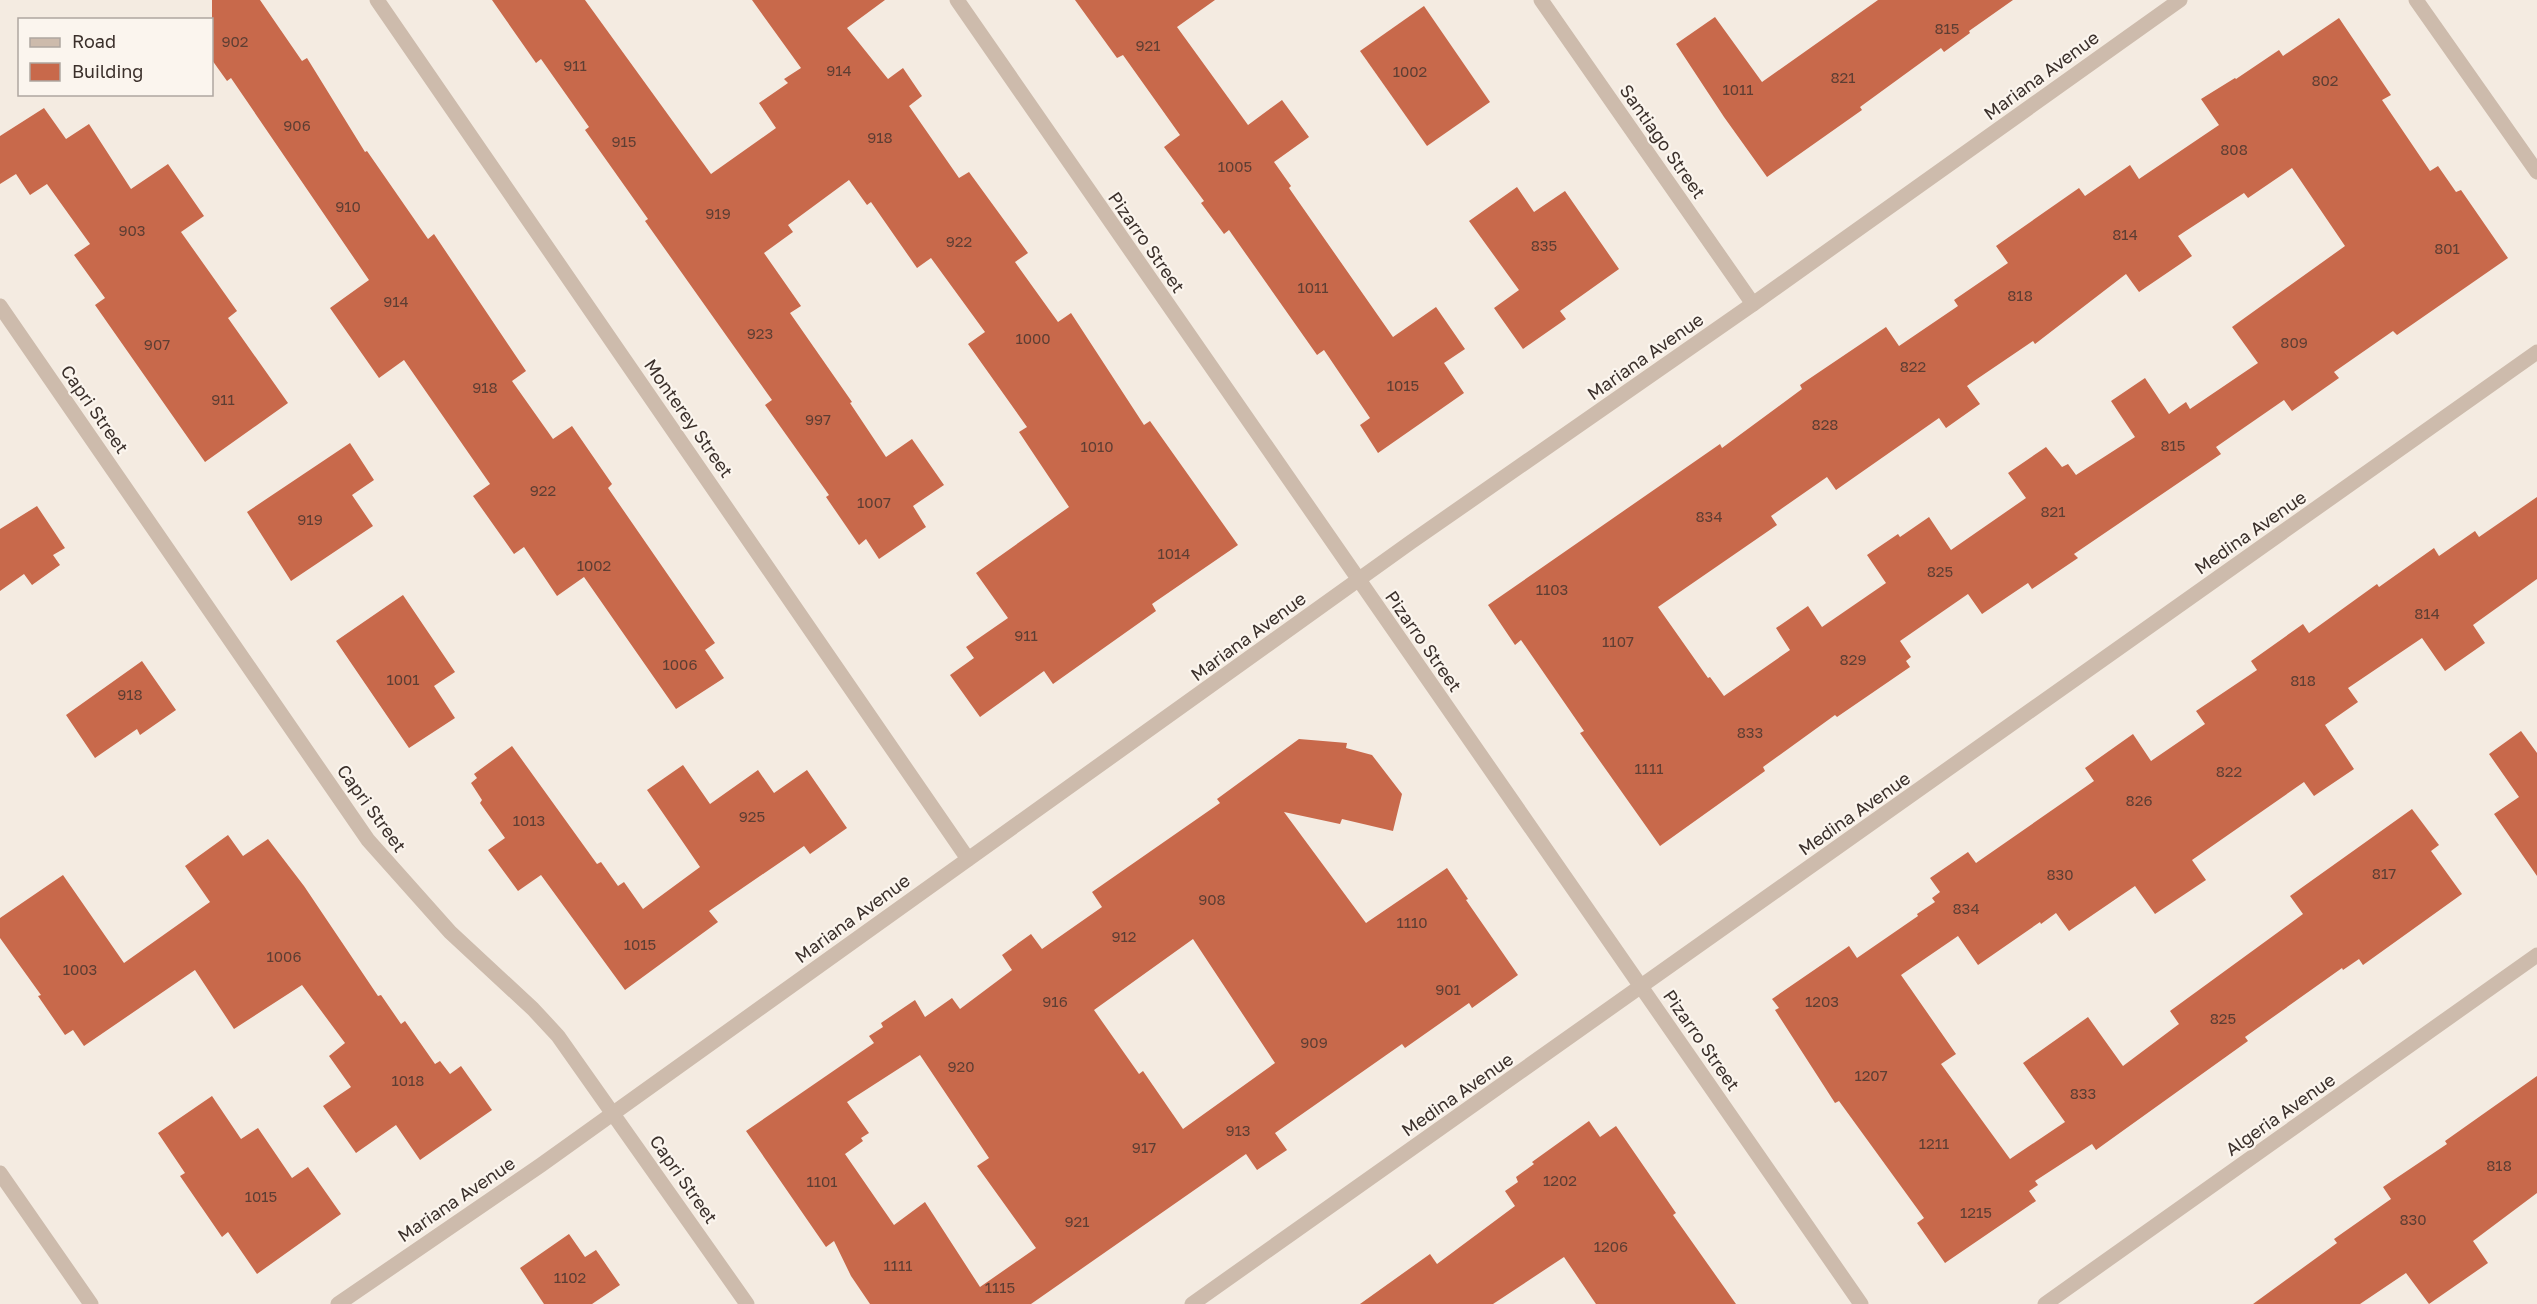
<svg xmlns="http://www.w3.org/2000/svg" width="2537" height="1304" font-family="'Golos Text',sans-serif">
  <rect width="100%" height="100%" fill="#f4ebe1"/>
  <!-- building -->
  <g fill="#c8694b" fill-rule="evenodd">
    <path d="M 212,0 L 260,0 L 302,61 L 307,58 L 365,152 L 367,151 L 428,239 L 434,234 L 526,371 L 512,381 L 553,439 L 572,426 L 612,484 L 608,488 L 715,643 L 705,650 L 724,678 L 676,709 L 584,577 L 557,596 L 524,547 L 514,554 L 473,496 L 490,484 L 404,360 L 379,378 L 330,308 L 369,280 L 231,78 L 227,81 L 212,60 Z"/>
    <path d="M 492,0 L 585,0 L 711,174 L 776,128 L 759,103 L 788,83 L 784,79 L 801,68 L 752,0 L 885,0 L 847,28 L 888,79 L 903,68 L 922,96 L 909,106 L 959,178 L 969,172 L 1028,253 L 1015,262 L 1058,322 L 1071,313 L 1144,425 L 1150,421 L 1238,545 L 1152,604 L 1156,611 L 1053,684 L 1044,671 L 980,717 L 950,675 L 974,658 L 966,647 L 1008,618 L 976,573 L 1069,507 L 1019,432 L 1027,427 L 968,344 L 985,332 L 931,258 L 917,268 L 871,202 L 867,205 L 849,180 L 788,225 L 793,232 L 764,253 L 801,306 L 790,313 L 852,402 L 850,403 L 886,457 L 912,439 L 944,485 L 913,506 L 926,527 L 879,559 L 866,539 L 859,545 L 826,497 L 829,495 L 765,405 L 772,400 L 645,221 L 648,219 L 585,130 L 589,127 L 541,59 L 536,63 Z"/>
    <path d="M 1075,0 L 1215,0 L 1177,27 L 1248,125 L 1282,100 L 1309,137 L 1274,162 L 1291,186 L 1289,188 L 1393,337 L 1436,307 L 1465,349 L 1444,363 L 1464,393 L 1378,453 L 1360,425 L 1370,418 L 1324,350 L 1317,355 L 1229,230 L 1224,234 L 1201,203 L 1204,201 L 1164,147 L 1180,135 L 1123,55 L 1117,58 Z"/>
    <path d="M 1878,0 L 2013,0 L 1969,31 L 1970,33 L 1944,52 L 1941,48 L 1860,107 L 1862,110 L 1767,177 L 1724,117 L 1676,44 L 1715,17 L 1762,82 Z"/>
    <path d="M 1424,6 L 1490,102 L 1427,146 L 1360,51 Z"/>
    <path d="M 2339,18 L 2391,95 L 2382,100 L 2430,171 L 2438,166 L 2456,192 L 2461,190 L 2508,258 L 2397,335 L 2393,331 L 2334,372 L 2339,378 L 2292,411 L 2284,400 L 2216,447 L 2221,454 L 2074,554 L 2078,558 L 2032,589 L 2028,583 L 1982,614 L 1968,594 L 1900,641 L 1911,657 L 1906,661 L 1910,667 L 1837,717 L 1835,715 L 1763,767 L 1765,771 L 1660,846 L 1580,733 L 1584,731 L 1521,640 L 1515,645 L 1488,605 L 1720,444 L 1722,448 L 1802,389 L 1800,385 L 1886,327 L 1899,346 L 1958,306 L 1954,300 L 2008,263 L 1996,246 L 2079,188 L 2085,196 L 2130,165 L 2139,179 L 2219,125 L 2201,99 L 2235,78 L 2236,79 L 2279,50 L 2283,56 ZM 2292,168 L 2345,246 L 2232,327 L 2258,363 L 2190,409 L 2186,402 L 2169,414 L 2145,378 L 2111,401 L 2135,437 L 2076,475 L 2068,464 L 2062,467 L 2046,447 L 2008,473 L 2026,498 L 1951,550 L 1929,517 L 1900,537 L 1898,534 L 1867,555 L 1886,583 L 1822,627 L 1808,606 L 1776,628 L 1790,650 L 1724,696 L 1710,677 L 1708,678 L 1658,607 L 1777,525 L 1771,516 L 1827,477 L 1836,490 L 1939,418 L 1946,428 L 1980,404 L 1967,386 L 1974,381 L 2033,341 L 2035,344 L 2126,274 L 2139,292 L 2192,256 L 2178,236 L 2244,193 L 2248,198 Z"/>
    <path d="M 44,108 L 66,139 L 89,124 L 131,189 L 168,164 L 204,216 L 181,232 L 237,311 L 228,318 L 288,403 L 205,462 L 95,305 L 105,298 L 74,255 L 90,244 L 47,184 L 30,195 L 16,174 L 0,184 L 0,136 Z"/>
    <path d="M 1517,187 L 1534,212 L 1565,191 L 1619,269 L 1560,311 L 1566,319 L 1523,349 L 1494,308 L 1519,290 L 1469,221 Z"/>
    <path d="M 350,443 L 374,480 L 352,495 L 373,526 L 291,581 L 247,512 Z"/>
    <path d="M 2537,497 L 2537,579 L 2473,625 L 2485,643 L 2445,671 L 2422,638 L 2348,688 L 2358,702 L 2325,725 L 2354,769 L 2314,796 L 2304,782 L 2192,860 L 2206,880 L 2155,914 L 2135,886 L 2069,931 L 2056,913 L 2041,924 L 2040,922 L 1978,965 L 1958,936 L 1901,975 L 1956,1054 L 1941,1064 L 2010,1159 L 2065,1122 L 2023,1063 L 2088,1017 L 2123,1066 L 2179,1024 L 2170,1011 L 2303,914 L 2290,896 L 2412,809 L 2439,845 L 2431,851 L 2462,894 L 2363,965 L 2359,959 L 2343,970 L 2342,968 L 2245,1037 L 2248,1041 L 2096,1150 L 2092,1144 L 2035,1181 L 2038,1185 L 2029,1191 L 2036,1201 L 1945,1263 L 1917,1223 L 1924,1218 L 1839,1101 L 1835,1103 L 1775,1010 L 1779,1008 L 1772,999 L 1849,946 L 1857,958 L 1918,916 L 1917,914 L 1935,902 L 1932,898 L 1940,892 L 1930,878 L 1968,852 L 1976,863 L 2094,781 L 2085,768 L 2133,734 L 2151,761 L 2205,724 L 2196,711 L 2257,670 L 2251,661 L 2303,624 L 2309,633 L 2377,584 L 2379,587 L 2434,548 L 2439,556 L 2475,531 L 2479,537 Z"/>
    <path d="M 37,506 L 65,548 L 53,555 L 60,565 L 32,585 L 24,574 L 0,591 L 0,529 Z"/>
    <path d="M 403,595 L 455,672 L 434,686 L 455,718 L 409,748 L 336,641 Z"/>
    <path d="M 142,661 L 176,710 L 140,735 L 137,729 L 95,758 L 66,715 Z"/>
    <path d="M 2521,731 L 2537,753 L 2537,876 L 2494,814 L 2519,797 L 2489,754 Z"/>
    <path d="M 1299,739 L 1347,743 L 1346,748 L 1372,755 L 1402,794 L 1393,831 L 1342,819 L 1340,824 L 1284,812 L 1366,923 L 1447,868 L 1468,899 L 1466,900 L 1518,975 L 1472,1008 L 1469,1003 L 1405,1048 L 1402,1044 L 1275,1133 L 1287,1150 L 1257,1170 L 1246,1154 L 1031,1304 L 870,1304 L 851,1276 L 834,1241 L 826,1247 L 746,1131 L 874,1043 L 869,1036 L 883,1027 L 881,1023 L 915,1000 L 925,1017 L 952,998 L 960,1009 L 1012,970 L 1002,955 L 1031,934 L 1042,949 L 1102,907 L 1092,892 L 1220,803 L 1217,799 ZM 1193,939 L 1275,1063 L 1183,1129 L 1143,1071 L 1139,1074 L 1094,1010 ZM 920,1055 L 989,1158 L 977,1166 L 1036,1248 L 980,1287 L 925,1202 L 894,1225 L 845,1154 L 863,1141 L 861,1138 L 869,1133 L 847,1102 Z"/>
    <path d="M 512,746 L 597,864 L 601,862 L 618,886 L 624,882 L 643,909 L 700,867 L 647,790 L 683,765 L 710,804 L 758,770 L 774,793 L 807,770 L 847,828 L 810,854 L 804,846 L 709,911 L 718,922 L 625,990 L 541,875 L 518,891 L 488,850 L 505,838 L 480,803 L 482,800 L 471,783 L 477,778 L 474,774 Z"/>
    <path d="M 228,835 L 243,856 L 268,839 L 304,886 L 378,996 L 381,995 L 401,1024 L 405,1021 L 435,1064 L 440,1061 L 450,1074 L 461,1066 L 492,1110 L 420,1160 L 396,1125 L 356,1153 L 323,1106 L 351,1087 L 329,1056 L 345,1043 L 302,985 L 234,1029 L 195,970 L 84,1046 L 73,1030 L 65,1035 L 38,996 L 41,995 L 0,938 L 0,918 L 63,875 L 124,963 L 210,902 L 185,866 Z"/>
    <path d="M 2537,1076 L 2537,1193 L 2473,1241 L 2488,1263 L 2429,1304 L 2406,1273 L 2360,1304 L 2253,1304 L 2337,1243 L 2334,1239 L 2391,1199 L 2383,1187 L 2447,1144 L 2445,1141 Z"/>
    <path d="M 212,1096 L 241,1139 L 258,1128 L 292,1178 L 308,1167 L 341,1214 L 257,1274 L 228,1232 L 222,1237 L 180,1176 L 185,1173 L 158,1133 Z"/>
    <path d="M 1589,1121 L 1600,1137 L 1616,1126 L 1676,1213 L 1673,1215 L 1736,1304 L 1596,1304 L 1564,1257 L 1493,1304 L 1360,1304 L 1430,1254 L 1437,1264 L 1515,1206 L 1505,1191 L 1518,1182 L 1516,1177 L 1534,1164 L 1532,1162 Z"/>
    <path d="M 569,1234 L 585,1257 L 596,1250 L 620,1285 L 592,1304 L 544,1304 L 520,1268 Z"/>
  </g>
  <g fill="none" stroke-linecap="round" stroke-linejoin="round">
    <!-- minor -->
    <g stroke="#cdbbac" stroke-width="15">
      <path d="M 377,0 L 968,859"/>
      <path d="M 957,0 L 1861,1304"/>
      <path d="M 1541,0 L 1753,304"/>
      <path d="M 2416,0 L 2537,172"/>
      <path d="M 0,306 L 368,840 L 450,932 L 533,1009 L 558,1036 L 747,1304"/>
      <path d="M 0,1173 L 91,1304"/>
      <path d="M 338,1304 L 541,1165 L 1411,542 L 1753,304 L 2180,0"/>
      <path d="M 1192,1304 L 2537,352"/>
      <path d="M 2045,1304 L 2537,955"/>
    </g>
  </g>
  <g text-anchor="middle" dominant-baseline="central" stroke-width="4.5" stroke-linejoin="round" paint-order="stroke">
    <!-- number labels -->
    <g font-size="15" fill="#5e3e33">
      <text x="1947" y="28">815</text>
      <text x="235" y="41">902</text>
      <text x="1148" y="45">921</text>
      <text x="575" y="65">911</text>
      <text x="839" y="70">914</text>
      <text x="1410" y="71">1002</text>
      <text x="1843" y="77">821</text>
      <text x="2325" y="80">802</text>
      <text x="1738" y="89">1011</text>
      <text x="297" y="125">906</text>
      <text x="880" y="137">918</text>
      <text x="624" y="141">915</text>
      <text x="2234" y="149">808</text>
      <text x="1235" y="166">1005</text>
      <text x="348" y="206">910</text>
      <text x="718" y="213">919</text>
      <text x="132" y="230">903</text>
      <text x="2125" y="234">814</text>
      <text x="959" y="241">922</text>
      <text x="1544" y="245">835</text>
      <text x="2447" y="248">801</text>
      <text x="1313" y="287">1011</text>
      <text x="2020" y="295">818</text>
      <text x="396" y="301">914</text>
      <text x="760" y="333">923</text>
      <text x="1033" y="338">1000</text>
      <text x="2294" y="342">809</text>
      <text x="157" y="344">907</text>
      <text x="1913" y="366">822</text>
      <text x="1403" y="385">1015</text>
      <text x="485" y="387">918</text>
      <text x="223" y="399">911</text>
      <text x="818" y="419">997</text>
      <text x="1825" y="424">828</text>
      <text x="2173" y="445">815</text>
      <text x="1097" y="446">1010</text>
      <text x="543" y="490">922</text>
      <text x="874" y="502">1007</text>
      <text x="2053" y="511">821</text>
      <text x="1709" y="516">834</text>
      <text x="310" y="519">919</text>
      <text x="1174" y="553">1014</text>
      <text x="594" y="565">1002</text>
      <text x="1940" y="571">825</text>
      <text x="1552" y="589">1103</text>
      <text x="2427" y="613">814</text>
      <text x="1026" y="635">911</text>
      <text x="1618" y="641">1107</text>
      <text x="1853" y="659">829</text>
      <text x="680" y="664">1006</text>
      <text x="403" y="679">1001</text>
      <text x="2303" y="680">818</text>
      <text x="130" y="694">918</text>
      <text x="1750" y="732">833</text>
      <text x="1649" y="768">1111</text>
      <text x="2229" y="771">822</text>
      <text x="2139" y="800">826</text>
      <text x="752" y="816">925</text>
      <text x="529" y="820">1013</text>
      <text x="2384" y="873">817</text>
      <text x="2060" y="874">830</text>
      <text x="1212" y="899">908</text>
      <text x="1966" y="908">834</text>
      <text x="1412" y="922">1110</text>
      <text x="1124" y="936">912</text>
      <text x="640" y="944">1015</text>
      <text x="284" y="956">1006</text>
      <text x="80" y="969">1003</text>
      <text x="1448" y="989">901</text>
      <text x="1055" y="1001">916</text>
      <text x="1822" y="1001">1203</text>
      <text x="2223" y="1018">825</text>
      <text x="1314" y="1042">909</text>
      <text x="961" y="1066">920</text>
      <text x="1871" y="1075">1207</text>
      <text x="408" y="1080">1018</text>
      <text x="2083" y="1093">833</text>
      <text x="1238" y="1130">913</text>
      <text x="1934" y="1143">1211</text>
      <text x="1144" y="1147">917</text>
      <text x="2499" y="1165">818</text>
      <text x="1560" y="1180">1202</text>
      <text x="822" y="1181">1101</text>
      <text x="261" y="1196">1015</text>
      <text x="1976" y="1212">1215</text>
      <text x="2413" y="1219">830</text>
      <text x="1077" y="1221">921</text>
      <text x="1611" y="1246">1206</text>
      <text x="898" y="1265">1111</text>
      <text x="570" y="1277">1102</text>
      <text x="1000" y="1287">1115</text>
    </g>
    <!-- street labels -->
    <g font-size="18" fill="#3b302b" stroke="#fbf5ee">
      <text transform="translate(2041 75) rotate(-36)">Mariana Avenue</text>
      <text transform="translate(1663 141) rotate(55)">Santiago Street</text>
      <text transform="translate(1147 242) rotate(55)">Pizarro Street</text>
      <text transform="translate(1645 356) rotate(-35)">Mariana Avenue</text>
      <text transform="translate(95 409) rotate(55)">Capri Street</text>
      <text transform="translate(689 418) rotate(55)">Monterey Street</text>
      <text transform="translate(2250 532) rotate(-35)">Medina Avenue</text>
      <text transform="translate(1248 636) rotate(-36)">Mariana Avenue</text>
      <text transform="translate(1424 641) rotate(55)">Pizarro Street</text>
      <text transform="translate(372 808) rotate(54)">Capri Street</text>
      <text transform="translate(1854 813) rotate(-35)">Medina Avenue</text>
      <text transform="translate(852 918) rotate(-36)">Mariana Avenue</text>
      <text transform="translate(1702 1040) rotate(55)">Pizarro Street</text>
      <text transform="translate(1457 1094) rotate(-35)">Medina Avenue</text>
      <text transform="translate(2280 1114) rotate(-35)">Algeria Avenue</text>
      <text transform="translate(684 1179) rotate(55)">Capri Street</text>
      <text transform="translate(456 1199) rotate(-34)">Mariana Avenue</text>
    </g>
  </g>
  <!-- legend -->
  <rect x="18" y="18" width="195" height="78" fill="#fbf5ee" stroke="#aea6a0" stroke-width="1.5"/>
  <rect x="30" y="38" width="30" height="9" fill="#cdbbac" stroke="#aea6a0" stroke-width="1.5"/>
  <text x="72" y="48" font-size="18" fill="#3b302b">Road</text>
  <rect x="30" y="63" width="30" height="18" fill="#c8694b" stroke="#aea6a0" stroke-width="1.5"/>
  <text x="72" y="78" font-size="18" fill="#3b302b">Building</text>
</svg>
